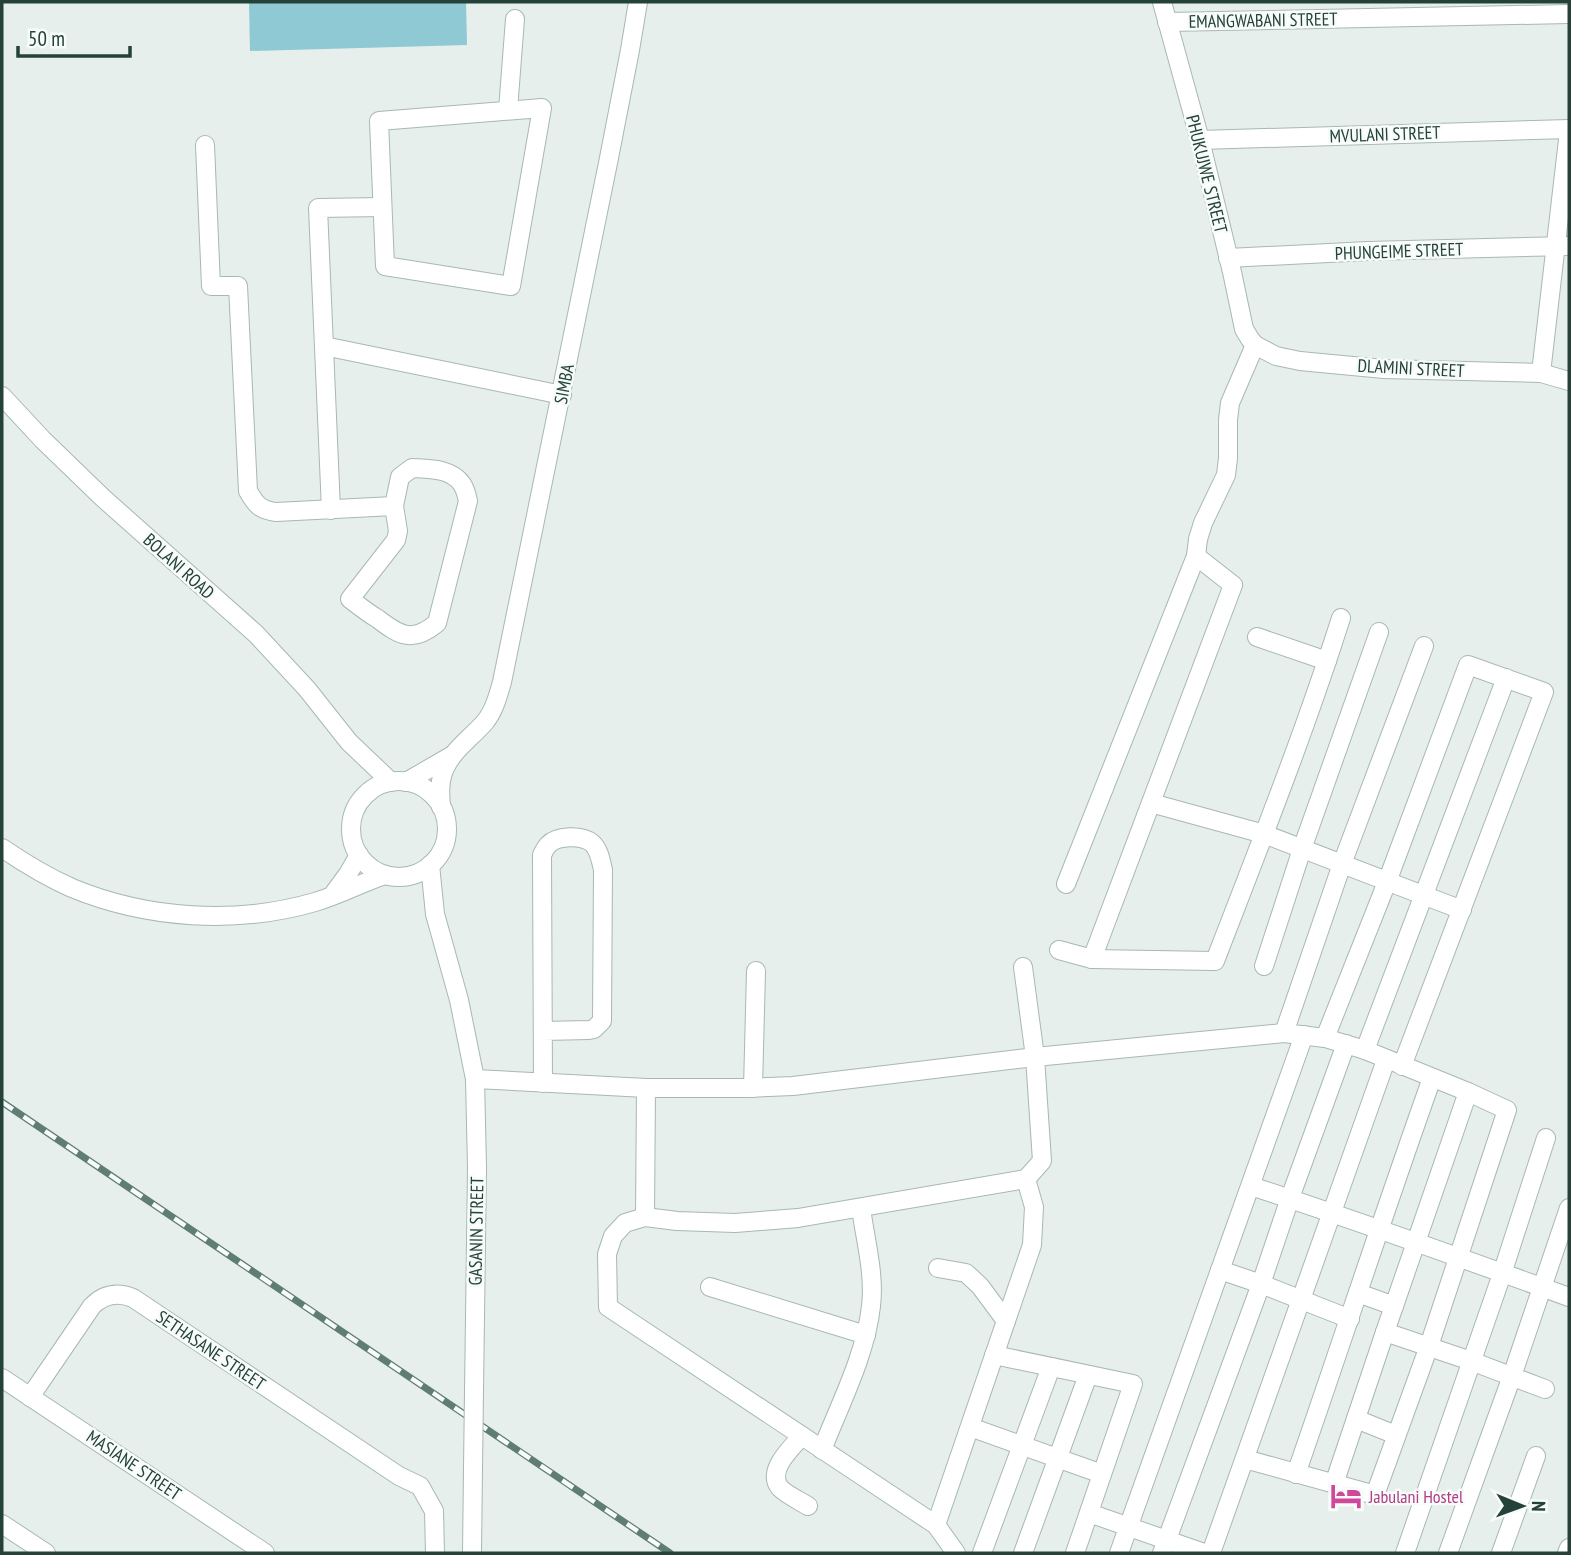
<svg xmlns="http://www.w3.org/2000/svg" width="1571" height="1555" font-family="'PT Sans Narrow',sans-serif">
  <rect width="100%" height="100%" fill="#e6efeb"/>
  <!-- water -->
  <path fill="#8ec9d4" d="M 249,2 L 466,2 L 467,45 L 250,51 Z"/>
  <g fill="none" stroke-linecap="round" stroke-linejoin="round">
    <defs>
      <g id="minor">
        <path d="M 1162,2 L 1200,140 L 1232,272 L 1244,329 L 1250,339 L 1255,345 L 1276,356 L 1300,361 L 1384,369 L 1541,373 L 1569,381"/>
        <path d="M 1167,22 L 1569,14"/>
        <path d="M 542,108 L 511,286 L 385,266 L 379,121 Z"/>
        <path d="M 508,110 L 515,19"/>
        <path d="M 1200,140 L 1569,129"/>
        <path d="M 205,145 L 211,286 L 238,286 L 248,491 C 256,505 260,510 276,512 L 394,506"/>
        <path d="M 1228,258 L 1368,251 L 1569,246"/>
        <path d="M 324,346 L 562,395"/>
        <path d="M 1541,373 L 1569,131"/>
        <path d="M 2,396 L 43,440 L 103,498 L 256,634 L 307,689 L 349,742 L 391,782"/>
        <path d="M 412,468 C 429,469 451,468 462,484 C 465,489 467,496 468,501 L 437,623 C 413,643 400,636 378,619 C 368,613 359,606 350,599 L 396,540 L 398,531 L 394,506 L 400,477 Z"/>
        <path d="M 331,510 L 318,208 L 382,207"/>
        <path d="M 1257,637 L 1327,661"/>
        <circle cx="399" cy="829" r="48"/>
        <path d="M 406,782 L 451,756"/>
        <path d="M 1151,803 L 1264,834 L 1462,910"/>
        <path d="M 441,807 C 440,794 439,780 445,768 C 453,750 472,737 485,722 C 494,711 498,696 502,682 L 608,163 L 630,50 L 638,2"/>
        <path d="M 2,848 C 24,863 47,877 72,888 C 147,919 236,925 315,902 C 339,895 361,883 385,875"/>
        <path d="M 430,865 L 435,914 L 459,1000 L 475,1079 L 477,1168 L 474,1391"/>
        <path d="M 1066,884 L 1196,556 L 1198,539 L 1203,523 L 1226,475 L 1228,458 L 1228,420 L 1230,403 L 1255,345"/>
        <path d="M 334,893 L 348,874 L 359,855"/>
        <path d="M 1059,950 L 1092,959 L 1215,961 C 1259,847 1304,734 1341,618"/>
        <path d="M 1092,959 L 1233,585 L 1196,556"/>
        <path d="M 1264,966 L 1302,849 L 1379,632"/>
        <path d="M 543,1031 L 589,1030 L 594,1029 L 602,1021 L 603,870 C 601,861 599,849 592,843 C 582,835 557,835 548,845 C 545,848 544,851 542,855 L 543,1083"/>
        <path d="M 1284,1033 L 1342,864 L 1424,646"/>
        <path d="M 1325,1038 L 1387,882 L 1468,665 L 1544,692 L 1402,1066"/>
        <path d="M 1365,1050 L 1506,678"/>
        <path d="M 475,1079 L 646,1088 L 747,1088 L 793,1086 L 1035,1057 L 1284,1033 L 1325,1038 L 1365,1050 L 1468,1092 L 1507,1110 L 1429,1346 L 1375,1495 L 1245,1459"/>
        <path d="M 753,1088 L 756,971"/>
        <path d="M 1251,1186 C 1358,1221 1464,1259 1569,1297"/>
        <path d="M 645,1217 L 646,1088"/>
        <path d="M 938,1268 L 966,1273 L 980,1286 L 1006,1321"/>
        <path d="M 1220,1270 L 1261,1284 L 1350,1319"/>
        <path d="M 710,1287 L 866,1335"/>
        <path d="M 1358,1293 L 1394,1306"/>
        <path d="M 1385,1332 L 1471,1361 L 1545,1389"/>
        <path d="M 994,1355 L 1133,1384 L 1075,1553"/>
        <path d="M 2,1378 L 265,1553"/>
        <path d="M 30,1397 L 92,1306 C 104,1294 118,1292 133,1298 L 399,1476 L 420,1486 L 434,1511 L 435,1553"/>
        <path d="M 1356,1419 L 1396,1435"/>
        <path d="M 970,1427 L 1102,1474"/>
        <path d="M 802,1436 C 791,1448 766,1471 780,1488 C 787,1495 800,1501 808,1506"/>
        <path d="M 822,1450 C 840,1404 866,1354 871,1306 C 875,1274 865,1239 861,1208"/>
        <path d="M 1296,1474 C 1342,1342 1385,1209 1432,1078"/>
        <path d="M 1334,1484 L 1385,1332 L 1468,1092"/>
        <path d="M 1089,1513 L 1204,1553"/>
        <path d="M 2,1524 L 46,1553"/>
        <path d="M 936,1525 L 1032,1245 L 1034,1207 L 1026,1179 L 1042,1161 L 1035,1057 L 1023,967"/>
        <path d="M 472,1553 L 473,1469"/>
        <path d="M 956,1553 L 936,1525 L 608,1307 L 607,1254 L 613,1236 L 625,1223 L 645,1217 L 677,1221 L 735,1223 L 798,1218 L 1026,1179"/>
        <path d="M 982,1553 L 1051,1367"/>
        <path d="M 1023,1553 L 1088,1375"/>
        <path d="M 1119,1553 L 1304,1035"/>
        <path d="M 1162,1553 L 1261,1284 L 1290,1198 L 1346,1044"/>
        <path d="M 1211,1553 L 1386,1060"/>
        <path d="M 1405,1553 L 1502,1274 L 1546,1138"/>
        <path d="M 1448,1553 L 1512,1376 L 1569,1208"/>
        <path d="M 1501,1553 L 1536,1456"/>
        <path d="M 1567,1553 L 1569,1548"/>
      </g>
    </defs>
    <!-- minor casing -->
    <use href="#minor" stroke="#a8b8b2" stroke-width="20"/>
    <!-- minor -->
    <use href="#minor" stroke="#fff" stroke-width="18"/>
    <defs>
      <path id="rail" d="M 2,1102 L 670,1553"/>
    </defs>
    <!-- rail casing -->
    <use href="#rail" stroke="#5f7d75" stroke-width="7"/>
    <!-- rail -->
    <use href="#rail" stroke="#f7fbf9" stroke-width="4.5" stroke-dasharray="13" stroke-linecap="butt"/>
    <defs>
      <path id="minor-bridge" d="M 473,1469 L 474,1391"/>
    </defs>
    <!-- minor-bridge casing -->
    <use href="#minor-bridge" stroke="#a8b8b2" stroke-width="20" stroke-linecap="butt"/>
    <!-- minor-bridge -->
    <use href="#minor-bridge" stroke="#fff" stroke-width="18"/>
  </g>
  <!-- icons -->
  <defs>
    <symbol id="hotel-bare" viewBox="-9 -9 18 18"><path d="M-6-4.5h1.5V1H6V5H4.5V3h-9V5H-6ZM-4 0a1.8 1.8 0 1 1 3.6 0ZM.5 0V-2.5h3Q6-2.5 6 0Z" fill="#d1479c" stroke="#f7fbf9" stroke-width="2.5" paint-order="stroke"/></symbol>
  </defs>
  <g fill-rule="evenodd">
    <use href="#hotel-bare" x="1324" y="1474" width="44" height="44"/>
  </g>
  <g text-anchor="middle" dominant-baseline="central" stroke-width="5" stroke-linejoin="round" paint-order="stroke">
    <!-- street labels -->
    <g font-size="18" fill="#24423a" stroke="#f7fbf9">
      <text transform="translate(1263 20) rotate(-1)">EMANGWABANI STREET</text>
      <text transform="translate(1385 134) rotate(-2)">MVULANI STREET</text>
      <text transform="translate(1207 174) rotate(76)">PHUKUJWE STREET</text>
      <text transform="translate(1399 251) rotate(-2)">PHUNGEIME STREET</text>
      <text transform="translate(1411 368) rotate(3)">DLAMINI STREET</text>
      <text transform="translate(564 384) rotate(-79)">SIMBA</text>
      <text transform="translate(179 566) rotate(42)">BOLANI ROAD</text>
      <text transform="translate(476 1231) rotate(-89)">GASANIN STREET</text>
      <text transform="translate(211 1350) rotate(34)">SETHASANE STREET</text>
      <text transform="translate(134 1465) rotate(34)">MASIANE STREET</text>
    </g>
    <!-- hotel labels -->
    <g font-size="18" fill="#b23c85" stroke="#f7fbf9" text-anchor="start">
      <text x="1369" y="1496">Jabulani Hostel</text>
    </g>
  </g>
  <!-- border -->
  <rect width="1571" height="1555" fill="none" stroke="#24423a" stroke-width="7"/>
  <!-- north arrow -->
  <g transform="translate(1522 1506) rotate(91)" stroke="#f7fbf9" stroke-width="5" paint-order="stroke">
  <path d="M0-5L12 26L0 18L-12 26Z" fill="#24423a"/>
  <text y="-10" font-size="19" font-weight="bold" text-anchor="middle" fill="#24423a">N</text>
  </g>
  <!-- scale -->
  <path d="M18 46v10h112v-10" fill="none" stroke="#24423a" stroke-width="3.5"/>
  <text x="28" y="46" font-size="21" fill="#24423a" stroke="#f7fbf9" stroke-width="5" paint-order="stroke">50 m</text>
</svg>
